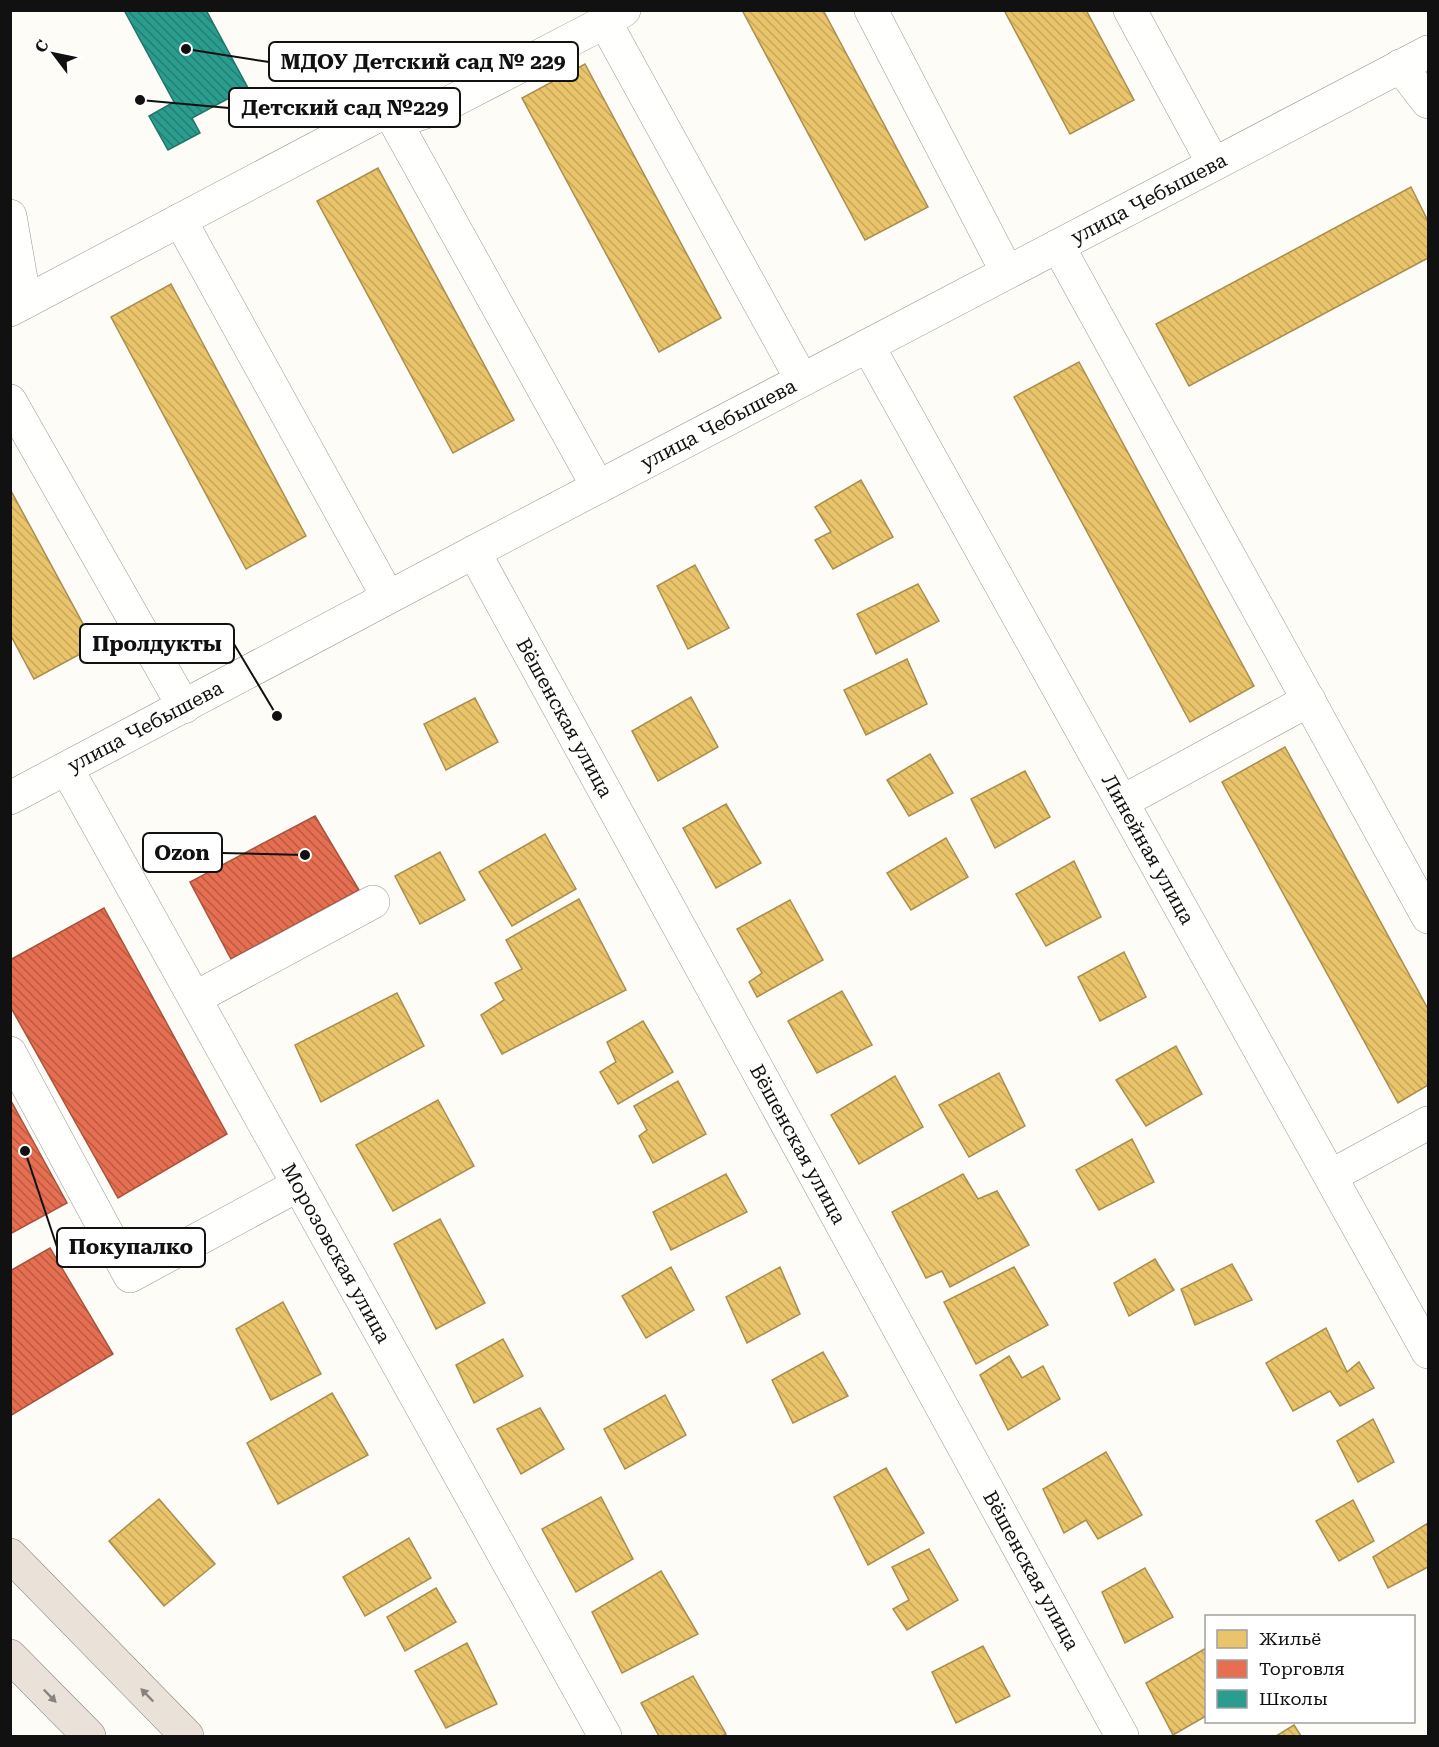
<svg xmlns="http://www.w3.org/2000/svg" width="1439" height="1747" font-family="'Roboto Serif',serif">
  <defs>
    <pattern id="homes-back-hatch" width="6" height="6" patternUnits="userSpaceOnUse" patternTransform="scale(1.5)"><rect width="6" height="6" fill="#e9c46a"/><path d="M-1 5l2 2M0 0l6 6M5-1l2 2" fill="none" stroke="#c7a75b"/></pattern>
    <pattern id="shops-back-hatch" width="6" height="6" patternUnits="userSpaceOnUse" patternTransform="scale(1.5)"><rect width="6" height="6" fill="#e76f51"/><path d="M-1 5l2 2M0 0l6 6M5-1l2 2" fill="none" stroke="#ba5a42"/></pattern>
    <pattern id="schools-back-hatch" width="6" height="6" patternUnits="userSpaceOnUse" patternTransform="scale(1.5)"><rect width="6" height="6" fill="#2a9d8f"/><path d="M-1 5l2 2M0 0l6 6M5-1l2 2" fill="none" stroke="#237f73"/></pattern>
  </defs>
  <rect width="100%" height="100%" fill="#fdfcf7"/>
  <!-- homes -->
  <g fill="url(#homes-back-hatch)" stroke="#a88e4f" stroke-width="1.5">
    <path d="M 742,10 L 823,10 L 928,207 L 865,240 Z"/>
    <path d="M 1004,10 L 1086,10 L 1134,100 L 1070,134 Z"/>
    <path d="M 585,64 L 721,318 L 659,352 L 522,98 Z"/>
    <path d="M 378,168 L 514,420 L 453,453 L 317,201 Z"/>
    <path d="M 1411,187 L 1428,221 L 1428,258 L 1189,386 L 1156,324 Z"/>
    <path d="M 171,284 L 306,536 L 246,569 L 111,317 Z"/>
    <path d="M 1079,362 L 1254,686 L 1190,722 L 1014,397 Z"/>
    <path d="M 861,480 L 893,537 L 833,569 L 815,540 L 831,532 L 815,507 Z"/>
    <path d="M 10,489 L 95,646 L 34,679 L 10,634 Z"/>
    <path d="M 695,565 L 729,628 L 688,649 L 657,586 Z"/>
    <path d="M 918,584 L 939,621 L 876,654 L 857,614 Z"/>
    <path d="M 907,659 L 927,704 L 866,735 L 844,690 Z"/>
    <path d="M 691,697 L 718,747 L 658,781 L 632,731 Z"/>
    <path d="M 475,698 L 498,742 L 446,770 L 424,724 Z"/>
    <path d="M 1285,747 L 1428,1009 L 1428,1085 L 1398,1103 L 1222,782 Z"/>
    <path d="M 930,754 L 953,793 L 909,816 L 887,780 Z"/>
    <path d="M 1025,771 L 1050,817 L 995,848 L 971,799 Z"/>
    <path d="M 726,804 L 761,863 L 716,888 L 683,828 Z"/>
    <path d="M 545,834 L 576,889 L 512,926 L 479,872 Z"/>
    <path d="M 946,838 L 968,877 L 911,910 L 887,873 Z"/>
    <path d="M 440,852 L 465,900 L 420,924 L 395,876 Z"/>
    <path d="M 1074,861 L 1101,917 L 1046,946 L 1016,894 Z"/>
    <path d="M 579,899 L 626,990 L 502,1054 L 481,1015 L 504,1000 L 495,983 L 522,969 L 506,940 Z"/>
    <path d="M 790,900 L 823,960 L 757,997 L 749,982 L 762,973 L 737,929 Z"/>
    <path d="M 1124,952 L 1146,997 L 1100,1021 L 1078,977 Z"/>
    <path d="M 842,991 L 872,1045 L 817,1073 L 788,1021 Z"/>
    <path d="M 397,993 L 424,1046 L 321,1102 L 295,1045 Z"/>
    <path d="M 643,1021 L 673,1072 L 618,1104 L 600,1072 L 616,1062 L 607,1042 Z"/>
    <path d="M 1176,1046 L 1202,1094 L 1146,1126 L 1116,1080 Z"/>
    <path d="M 999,1073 L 1025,1126 L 969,1157 L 939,1105 Z"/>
    <path d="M 895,1076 L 923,1127 L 859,1164 L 831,1115 Z"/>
    <path d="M 678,1081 L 706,1134 L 653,1163 L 639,1136 L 647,1130 L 634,1106 Z"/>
    <path d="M 438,1100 L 474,1166 L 393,1211 L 356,1145 Z"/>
    <path d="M 1132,1139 L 1154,1182 L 1099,1210 L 1076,1170 Z"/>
    <path d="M 726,1174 L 747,1212 L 671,1250 L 653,1212 Z"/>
    <path d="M 963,1174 L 978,1199 L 997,1191 L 1029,1245 L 950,1287 L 942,1271 L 926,1278 L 892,1212 Z"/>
    <path d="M 440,1219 L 485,1303 L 436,1329 L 394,1244 Z"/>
    <path d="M 1155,1259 L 1174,1290 L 1129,1316 L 1114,1283 Z"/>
    <path d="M 1232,1264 L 1252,1300 L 1195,1325 L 1181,1289 Z"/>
    <path d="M 671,1267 L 694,1310 L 646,1338 L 622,1296 Z"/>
    <path d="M 780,1267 L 800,1314 L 747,1343 L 726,1297 Z"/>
    <path d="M 1014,1267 L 1048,1325 L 976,1364 L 944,1302 Z"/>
    <path d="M 283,1302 L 321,1374 L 271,1400 L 236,1329 Z"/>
    <path d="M 1326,1328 L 1347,1372 L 1359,1362 L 1374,1388 L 1340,1406 L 1330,1391 L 1293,1411 L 1266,1363 Z"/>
    <path d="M 503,1339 L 523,1376 L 474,1403 L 456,1365 Z"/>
    <path d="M 823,1352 L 848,1396 L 793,1423 L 772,1380 Z"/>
    <path d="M 1009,1356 L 1022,1378 L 1043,1366 L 1060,1399 L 1008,1430 L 980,1375 Z"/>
    <path d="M 332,1393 L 368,1455 L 278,1504 L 247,1443 Z"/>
    <path d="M 665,1395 L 686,1435 L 625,1469 L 604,1429 Z"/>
    <path d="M 540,1408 L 564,1449 L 521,1474 L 497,1429 Z"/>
    <path d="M 1373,1419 L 1394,1462 L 1358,1482 L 1337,1441 Z"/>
    <path d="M 1106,1452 L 1142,1515 L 1098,1539 L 1086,1520 L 1064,1533 L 1043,1489 Z"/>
    <path d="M 886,1468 L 924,1533 L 868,1565 L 834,1497 Z"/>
    <path d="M 601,1497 L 633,1559 L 576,1592 L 542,1529 Z"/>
    <path d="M 159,1499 L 215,1564 L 164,1606 L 109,1541 Z"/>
    <path d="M 1353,1500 L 1374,1541 L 1339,1561 L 1316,1521 Z"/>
    <path d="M 1428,1523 L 1428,1567 L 1388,1588 L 1373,1557 Z"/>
    <path d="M 409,1538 L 431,1578 L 365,1616 L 343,1577 Z"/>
    <path d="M 929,1549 L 958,1600 L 907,1630 L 893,1609 L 909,1600 L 892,1567 Z"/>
    <path d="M 1145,1568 L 1173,1617 L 1125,1643 L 1102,1592 Z"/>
    <path d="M 661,1571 L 698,1634 L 622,1673 L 592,1612 Z"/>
    <path d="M 436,1588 L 456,1622 L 405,1651 L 387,1617 Z"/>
    <path d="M 467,1643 L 497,1704 L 446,1728 L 415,1671 Z"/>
    <path d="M 983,1646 L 1010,1696 L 956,1723 L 932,1672 Z"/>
    <path d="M 1206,1648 L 1206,1716 L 1173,1735 L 1146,1683 Z"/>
    <path d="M 693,1676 L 726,1734 L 722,1736 L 659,1736 L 641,1703 Z"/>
    <path d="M 1294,1725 L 1301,1736 L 1276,1736 Z"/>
  </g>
  <!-- shops -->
  <g fill="url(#shops-back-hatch)" stroke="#a7533e" stroke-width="1.5">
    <path d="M 315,816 L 359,890 L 231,959 L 190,882 Z"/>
    <path d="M 104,908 L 227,1134 L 118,1198 L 10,1006 L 10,960 Z"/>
    <path d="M 10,1099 L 67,1203 L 10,1234 Z"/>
    <path d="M 50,1248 L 113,1354 L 10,1416 L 10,1271 Z"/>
  </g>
  <!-- schools -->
  <path fill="url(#schools-back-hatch)" stroke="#227369" stroke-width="1.5" d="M 124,10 L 206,10 L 248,88 L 192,118 L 200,133 L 168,150 L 149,116 L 174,102 Z"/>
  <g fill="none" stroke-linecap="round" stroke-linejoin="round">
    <defs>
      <g id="minor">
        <path d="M 871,10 L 1007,272"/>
        <path d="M 1130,10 L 1213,163"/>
        <path d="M 605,22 L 802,380"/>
        <path d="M 1400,66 L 1428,102"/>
        <path d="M 392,116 L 598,487"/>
        <path d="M 10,216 L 25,302"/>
        <path d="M 180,220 L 388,597"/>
        <path d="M 1058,246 L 1428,917"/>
        <path d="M 10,310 L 379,115 L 407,118 L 443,106 L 605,22 L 624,10"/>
        <path id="s1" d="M 868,346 L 1428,1352"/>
        <path d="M 10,401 L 184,707"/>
        <path id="s2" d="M 474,552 L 1122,1736"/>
        <path id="s3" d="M 67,769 L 605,1736"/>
        <path id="s4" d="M 10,798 L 474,552 L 1428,52"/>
        <path d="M 1122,802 L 1309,700"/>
        <path d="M 195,998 L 373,902"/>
        <path d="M 10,1053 L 130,1276 L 298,1185"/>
        <path d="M 1331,1176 L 1428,1123"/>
      </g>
      <g id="highway">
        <path d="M 10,1555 L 187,1736"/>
        <path d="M 10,1656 L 89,1736"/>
      </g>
    </defs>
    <!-- minor casing -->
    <use href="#minor" stroke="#979795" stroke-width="34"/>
    <!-- highway casing -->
    <use href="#highway" stroke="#858482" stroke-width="34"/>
    <!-- minor -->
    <use href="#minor" stroke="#fffffe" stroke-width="33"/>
    <!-- highway -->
    <use href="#highway" stroke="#eae1d8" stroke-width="33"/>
  </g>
  <!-- one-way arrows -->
  <defs><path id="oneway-solid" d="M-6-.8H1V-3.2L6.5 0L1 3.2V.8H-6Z" transform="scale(1.5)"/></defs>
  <g fill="#88837e">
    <use href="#oneway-solid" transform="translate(147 1695) rotate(-134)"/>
    <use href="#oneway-solid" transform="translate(50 1696) rotate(46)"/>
  </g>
  <g text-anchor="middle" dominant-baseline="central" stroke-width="6" stroke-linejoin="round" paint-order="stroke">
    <!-- street labels -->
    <g font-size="20" fill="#111" stroke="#fff">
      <text stroke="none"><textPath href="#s4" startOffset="1287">улица Чебышева</textPath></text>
      <text stroke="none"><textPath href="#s4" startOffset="801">улица Чебышева</textPath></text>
      <text stroke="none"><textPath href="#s2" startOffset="189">Вёшенская улица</textPath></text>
      <text stroke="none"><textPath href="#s4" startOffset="153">улица Чебышева</textPath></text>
      <text stroke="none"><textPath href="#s1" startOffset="576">Линейная улица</textPath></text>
      <text stroke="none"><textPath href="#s2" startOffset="675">Вёшенская улица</textPath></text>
      <text stroke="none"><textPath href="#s3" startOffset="554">Морозовская улица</textPath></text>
      <text stroke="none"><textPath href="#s2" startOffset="1161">Вёшенская улица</textPath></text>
    </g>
  </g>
  <!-- callouts -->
  <path fill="none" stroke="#111" stroke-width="2" d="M186 49L269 62M140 100L229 108M277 716L234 644M305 855L222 853M25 1151L57 1247"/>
  <g fill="#111" stroke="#fff" stroke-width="2">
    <circle cx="186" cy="49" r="6"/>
    <circle cx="140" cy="100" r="6"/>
    <circle cx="277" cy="716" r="6"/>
    <circle cx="305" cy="855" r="6"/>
    <circle cx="25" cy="1151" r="6"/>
  </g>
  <g fill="#fff" stroke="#111" stroke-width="2">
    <rect x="269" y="42" width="309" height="39" rx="6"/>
    <rect x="229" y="88" width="231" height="39" rx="6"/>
    <rect x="80" y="624" width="154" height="39" rx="6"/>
    <rect x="143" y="833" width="79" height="39" rx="6"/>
    <rect x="57" y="1228" width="148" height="39" rx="6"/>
  </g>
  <g font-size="21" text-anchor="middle" font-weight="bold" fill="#111">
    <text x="423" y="69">МДОУ Детский сад № 229</text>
    <text x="345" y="115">Детский сад №229</text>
    <text x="157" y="651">Пролдукты</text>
    <text x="182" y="860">Ozon</text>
    <text x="131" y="1254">Покупалко</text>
  </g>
  <!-- border -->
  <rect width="1439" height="1747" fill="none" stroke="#111111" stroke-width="24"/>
  <!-- legend -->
  <rect x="1205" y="1615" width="210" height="108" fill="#ffffff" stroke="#a0a0a0" stroke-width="1.5"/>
  <rect x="1217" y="1630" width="30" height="18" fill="#e9c46a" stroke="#a0a0a0" stroke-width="1.5"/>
  <text x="1259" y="1645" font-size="18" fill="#111111">Жильё</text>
  <rect x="1217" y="1660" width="30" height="18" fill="#e76f51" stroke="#a0a0a0" stroke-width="1.5"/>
  <text x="1259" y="1675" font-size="18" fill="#111111">Торговля</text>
  <rect x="1217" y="1690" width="30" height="18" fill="#2a9d8f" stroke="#a0a0a0" stroke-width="1.5"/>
  <text x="1259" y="1705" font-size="18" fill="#111111">Школы</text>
  <!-- north arrow -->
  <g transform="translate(54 54) rotate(302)" stroke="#ffffff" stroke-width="4.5" paint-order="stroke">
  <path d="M0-4.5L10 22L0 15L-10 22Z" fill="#111111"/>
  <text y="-9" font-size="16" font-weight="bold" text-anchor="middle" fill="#111111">С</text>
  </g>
</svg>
